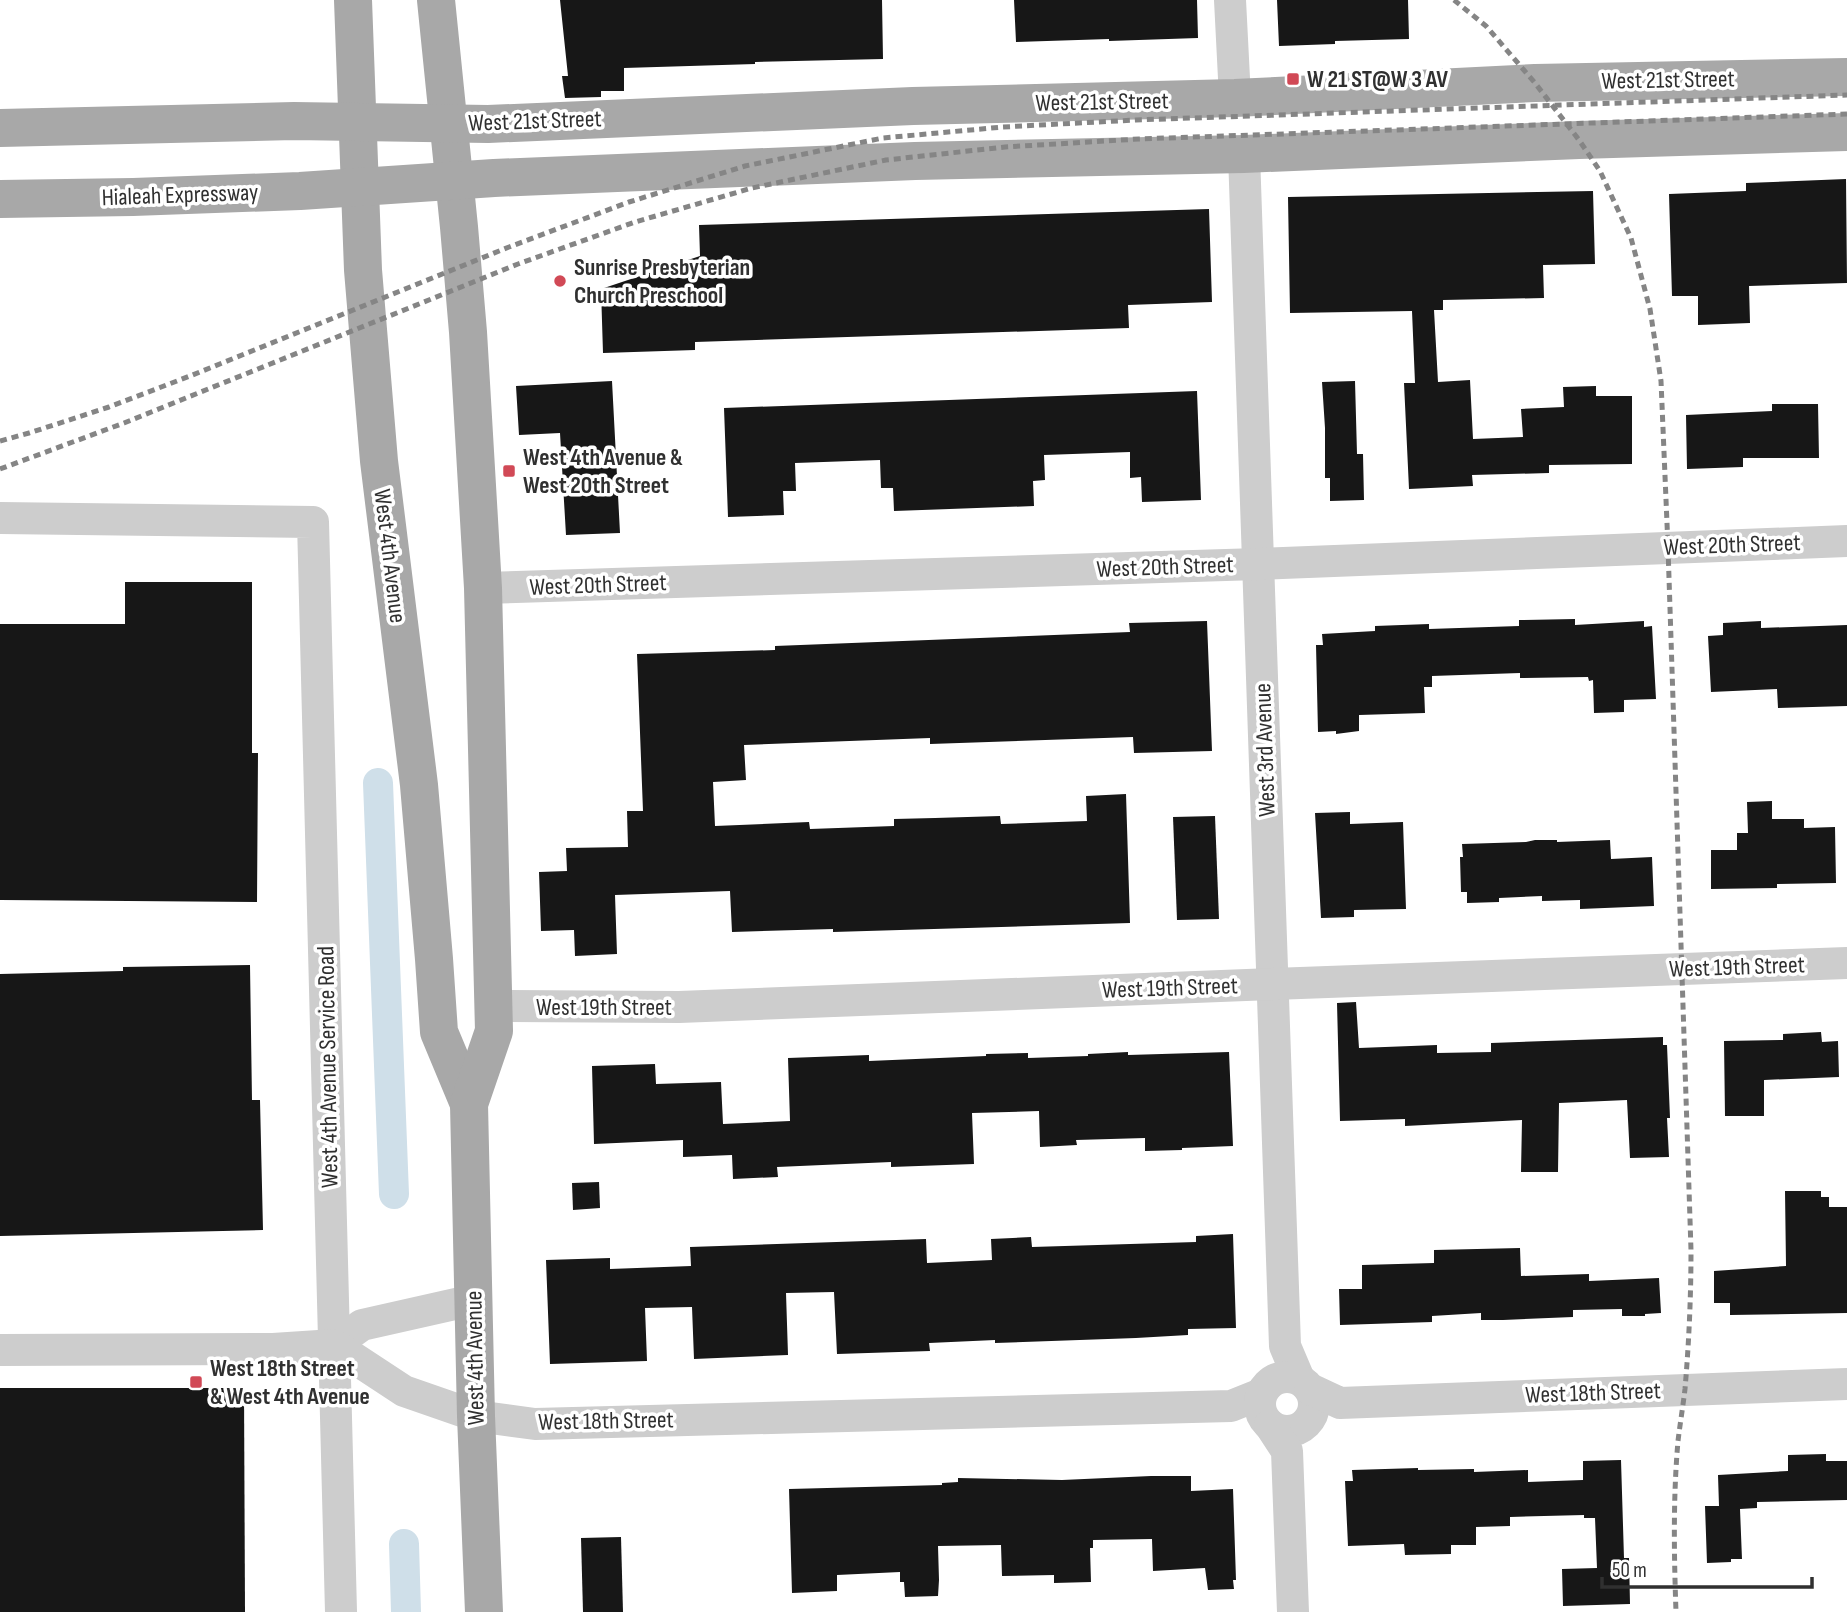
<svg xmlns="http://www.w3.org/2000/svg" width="1847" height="1612" font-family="'Sofia Sans Condensed',sans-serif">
  <rect width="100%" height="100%" fill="#fff"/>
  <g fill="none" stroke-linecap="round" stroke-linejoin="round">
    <!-- canal -->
    <g stroke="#cfdfe9" stroke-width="30">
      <path d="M 378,783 L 394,1194"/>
      <path d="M 404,1544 L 406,1612"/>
    </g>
  </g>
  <!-- building -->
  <g fill="#171717">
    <path d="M 560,0 L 882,0 L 883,59 L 755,62 L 755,64 L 624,68 L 624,91 L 601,91 L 601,97 L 565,98 L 562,76 L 568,76 Z"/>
    <path d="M 1014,0 L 1197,0 L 1198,38 L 1109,41 L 1109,39 L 1016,42 Z"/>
    <path d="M 1277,0 L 1408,0 L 1409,39 L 1335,41 L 1335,44 L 1279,46 Z"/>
    <path d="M 1846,179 L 1847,283 L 1749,286 L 1750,323 L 1698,325 L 1698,296 L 1672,296 L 1669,194 L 1746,191 L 1746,183 Z"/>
    <path d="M 1593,191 L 1595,264 L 1543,265 L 1544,298 L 1443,300 L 1443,310 L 1434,310 L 1438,382 L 1470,380 L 1473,439 L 1523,437 L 1521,409 L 1564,407 L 1563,387 L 1596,386 L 1596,396 L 1632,396 L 1632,464 L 1549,465 L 1549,473 L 1472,475 L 1473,486 L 1409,489 L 1404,383 L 1415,383 L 1412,311 L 1290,313 L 1288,197 Z"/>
    <path d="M 1209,209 L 1212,302 L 1128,305 L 1129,328 L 695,342 L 695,350 L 603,353 L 601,289 L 700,256 L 699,225 Z"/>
    <path d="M 612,381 L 620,533 L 566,535 L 560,433 L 519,435 L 516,386 Z"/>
    <path d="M 1355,381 L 1357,454 L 1363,454 L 1364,500 L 1330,501 L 1330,478 L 1325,478 L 1325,428 L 1322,382 Z"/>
    <path d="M 1197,391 L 1201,500 L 1142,502 L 1141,477 L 1130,478 L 1130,452 L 1044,455 L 1045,480 L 1033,481 L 1034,506 L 894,511 L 893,488 L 881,488 L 880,460 L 795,463 L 796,491 L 783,491 L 784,515 L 728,517 L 724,408 Z"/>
    <path d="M 1772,404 L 1818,404 L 1819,458 L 1743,458 L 1743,467 L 1687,469 L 1686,415 L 1772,411 Z"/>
    <path d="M 125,582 L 252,582 L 252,753 L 258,753 L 257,902 L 0,900 L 0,624 L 125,624 Z"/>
    <path d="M 1575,619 L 1575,625 L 1644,621 L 1644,627 L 1652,626 L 1656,699 L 1624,700 L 1624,712 L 1594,713 L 1593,680 L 1589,681 L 1588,677 L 1520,678 L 1520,673 L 1432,676 L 1432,687 L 1424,687 L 1425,713 L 1359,715 L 1359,731 L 1336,734 L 1336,731 L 1318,732 L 1316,645 L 1323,645 L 1322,634 L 1375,631 L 1375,626 L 1429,624 L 1429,629 L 1519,626 L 1519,620 Z"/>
    <path d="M 1207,621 L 1212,751 L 1134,753 L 1133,737 L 930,744 L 930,738 L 744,745 L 746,780 L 713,782 L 715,826 L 809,822 L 810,829 L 894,826 L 894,819 L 935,818 L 1000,816 L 1001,824 L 1087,821 L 1086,796 L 1126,794 L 1130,923 L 833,932 L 833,929 L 732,932 L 730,891 L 615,895 L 617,954 L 575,956 L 574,930 L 541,931 L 539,872 L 567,871 L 566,848 L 628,847 L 627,811 L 643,811 L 637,654 L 775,650 L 775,646 L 1130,632 L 1129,623 Z"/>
    <path d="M 1761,621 L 1761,628 L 1847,625 L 1847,706 L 1778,708 L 1777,689 L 1711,692 L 1708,636 L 1723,635 L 1723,623 Z"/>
    <path d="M 1772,801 L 1772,819 L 1804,819 L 1804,828 L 1835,827 L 1836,883 L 1777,884 L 1777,888 L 1711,889 L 1711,850 L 1737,850 L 1737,833 L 1748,833 L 1747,802 Z"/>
    <path d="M 1350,812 L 1350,824 L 1403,822 L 1406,909 L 1354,910 L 1354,917 L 1321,918 L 1315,813 Z"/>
    <path d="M 1215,816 L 1219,919 L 1177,920 L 1173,817 Z"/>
    <path d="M 1535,840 L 1557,840 L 1557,842 L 1610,840 L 1611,859 L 1652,857 L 1654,906 L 1580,909 L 1580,900 L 1542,901 L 1542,896 L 1499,898 L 1499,902 L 1467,903 L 1467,892 L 1461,892 L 1460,857 L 1463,857 L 1462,844 L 1526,842 Z"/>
    <path d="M 250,965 L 252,1100 L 260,1100 L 263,1230 L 0,1236 L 0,974 L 123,971 L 123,967 Z"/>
    <path d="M 1356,1002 L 1359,1048 L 1437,1045 L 1437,1053 L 1491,1052 L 1491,1043 L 1663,1037 L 1663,1045 L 1667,1045 L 1670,1118 L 1667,1118 L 1669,1157 L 1630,1158 L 1627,1100 L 1559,1103 L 1558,1172 L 1521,1172 L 1522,1120 L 1405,1126 L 1405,1119 L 1340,1121 L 1337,1003 Z"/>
    <path d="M 1821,1032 L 1822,1042 L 1838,1041 L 1839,1077 L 1764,1080 L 1764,1116 L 1725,1116 L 1724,1041 L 1783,1040 L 1783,1034 Z"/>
    <path d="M 1128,1052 L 1128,1055 L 1229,1052 L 1233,1146 L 1182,1148 L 1182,1150 L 1145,1151 L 1145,1138 L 1076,1140 L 1077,1145 L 1040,1147 L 1039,1111 L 972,1113 L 974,1164 L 891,1167 L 891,1162 L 777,1167 L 778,1177 L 733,1179 L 732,1155 L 683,1157 L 683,1140 L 594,1144 L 592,1066 L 655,1064 L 656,1084 L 721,1082 L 723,1124 L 790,1121 L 788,1058 L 869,1055 L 869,1061 L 986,1056 L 986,1054 L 1028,1053 L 1028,1058 L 1088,1056 L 1088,1054 Z"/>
    <path d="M 599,1182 L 600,1208 L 573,1210 L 572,1183 Z"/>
    <path d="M 1785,1191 L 1821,1191 L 1821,1197 L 1829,1197 L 1829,1207 L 1847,1207 L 1847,1313 L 1730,1315 L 1730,1303 L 1714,1303 L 1714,1271 L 1786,1266 Z"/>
    <path d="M 1233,1234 L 1236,1328 L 1188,1329 L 1188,1335 L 1136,1338 L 995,1343 L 995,1340 L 929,1343 L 930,1351 L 837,1354 L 834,1292 L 786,1293 L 788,1355 L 694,1359 L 692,1307 L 645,1308 L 647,1361 L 550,1364 L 546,1260 L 610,1258 L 610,1269 L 691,1266 L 690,1247 L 926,1239 L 927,1263 L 992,1260 L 991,1239 L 1031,1237 L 1032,1247 L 1196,1242 L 1196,1236 Z"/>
    <path d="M 1520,1248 L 1521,1276 L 1589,1274 L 1589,1281 L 1659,1278 L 1661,1313 L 1645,1314 L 1645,1316 L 1622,1316 L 1622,1309 L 1573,1310 L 1573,1317 L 1503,1320 L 1481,1320 L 1481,1313 L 1432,1316 L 1432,1322 L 1340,1325 L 1339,1289 L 1362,1289 L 1362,1265 L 1434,1263 L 1434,1250 Z"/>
    <path d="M 0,1388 L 244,1388 L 245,1612 L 0,1612 Z"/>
    <path d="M 1826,1454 L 1826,1461 L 1847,1461 L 1847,1500 L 1757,1502 L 1757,1508 L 1740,1509 L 1742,1559 L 1731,1559 L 1731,1562 L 1707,1563 L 1705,1506 L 1719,1506 L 1718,1475 L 1788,1471 L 1788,1455 Z"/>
    <path d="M 1621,1460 L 1624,1558 L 1629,1558 L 1630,1604 L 1563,1606 L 1562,1569 L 1597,1568 L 1595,1518 L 1584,1518 L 1584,1515 L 1510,1517 L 1510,1526 L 1476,1527 L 1476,1545 L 1451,1545 L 1451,1554 L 1405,1555 L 1404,1544 L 1348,1546 L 1345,1481 L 1353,1481 L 1352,1470 L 1418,1468 L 1418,1470 L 1474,1469 L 1474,1472 L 1528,1470 L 1528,1482 L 1583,1480 L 1583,1461 Z"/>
    <path d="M 1151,1476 L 1191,1476 L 1191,1491 L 1233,1489 L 1236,1580 L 1233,1580 L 1234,1589 L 1208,1590 L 1205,1568 L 1153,1571 L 1152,1539 L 1093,1540 L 1093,1548 L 1090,1548 L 1091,1582 L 1054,1583 L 1054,1575 L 1002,1576 L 1001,1545 L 938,1546 L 939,1580 L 938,1596 L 905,1597 L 904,1582 L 900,1582 L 900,1572 L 837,1575 L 837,1591 L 792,1593 L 789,1489 L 942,1485 L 942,1483 L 958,1482 L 958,1478 L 1062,1480 Z"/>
    <path d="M 621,1537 L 623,1612 L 583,1612 L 581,1538 Z"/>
  </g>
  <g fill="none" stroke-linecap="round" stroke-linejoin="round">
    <!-- minor -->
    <g stroke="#cdcdcd" stroke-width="32">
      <path d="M 1230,0 L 1235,98"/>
      <path d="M 1244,154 L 1285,1346 L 1299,1379"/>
      <path d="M 0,518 L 313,522 L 341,1612"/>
      <path d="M 483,588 L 1258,564 L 1847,541"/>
      <path d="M 494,1006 L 679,1007 L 1273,984 L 1847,963"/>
      <path d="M 334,1345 L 362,1325 L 473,1300"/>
      <path d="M 0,1350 L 273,1349 L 334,1345 L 404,1391 L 476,1416 L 535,1424 L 1231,1406 L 1261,1394"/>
      <circle cx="1287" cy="1404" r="27"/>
      <path d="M 1310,1389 L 1340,1403 L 1847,1384"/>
      <path d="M 1270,1425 L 1287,1451 L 1293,1612"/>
    </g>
    <!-- major -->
    <g stroke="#a8a8a8" stroke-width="38">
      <path d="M 353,0 L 363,270 L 379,461 L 419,785 L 434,959 L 439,1032 L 469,1104"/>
      <path d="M 436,0 L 459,227 L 468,332 L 483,588 L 494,1031 L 469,1104 L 476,1416 L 484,1612"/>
      <path d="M 0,128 L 294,121 L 488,124 L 913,106 L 1235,98 L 1535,83 L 1847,77"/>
      <path d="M 0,199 L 133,197 L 300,191 L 494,178 L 915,161 L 1244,154 L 1579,140 L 1847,132"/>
    </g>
    <!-- rail -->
    <g stroke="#858585" stroke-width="5" stroke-dasharray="7 5" stroke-linecap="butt">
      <path d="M 1454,0 L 1486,26 L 1535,83 L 1579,140 L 1600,171 L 1631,238 L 1650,309 L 1661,381 L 1668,547 L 1691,1250 C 1691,1296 1689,1342 1685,1389 C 1683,1406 1680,1424 1678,1441 C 1673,1498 1674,1555 1676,1612"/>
      <path d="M 0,441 L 29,433 L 109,407 L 190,376 L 509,247 L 629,202 L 745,166 L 883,138 L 1003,127 L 1136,120 L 1847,95"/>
      <path d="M 0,469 L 124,423 L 518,264 L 635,222 L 752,188 L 886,160 L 1005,147 L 1139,139 L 1847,114"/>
    </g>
  </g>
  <!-- markers -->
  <g fill="#d14956" stroke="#fff" stroke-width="2.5">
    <rect x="1286" y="72" width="14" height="14" rx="3.5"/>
    <circle cx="560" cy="281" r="7"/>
    <rect x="502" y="464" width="14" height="14" rx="3.5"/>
    <rect x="189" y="1375" width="14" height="14" rx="3.5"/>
  </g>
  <g text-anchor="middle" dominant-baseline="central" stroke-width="7" stroke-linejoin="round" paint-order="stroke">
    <!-- poi labels -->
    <g font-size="24" font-weight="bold" fill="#303030" stroke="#fff" text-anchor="start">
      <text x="1307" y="79">W 21 ST@W 3 AV</text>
      <text x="574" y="267">Sunrise Presbyterian<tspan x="574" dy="28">Church Preschool</tspan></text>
      <text x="523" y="457">West 4th Avenue &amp;<tspan x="523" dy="28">West 20th Street</tspan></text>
      <text x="210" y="1368">West 18th Street<tspan x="210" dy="28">&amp; West 4th Avenue</tspan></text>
    </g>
    <!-- street labels -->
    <g font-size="24" fill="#303030" stroke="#fff">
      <text transform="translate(1668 80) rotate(-1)">West 21st Street</text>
      <text transform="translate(1102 102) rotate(-1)">West 21st Street</text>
      <text transform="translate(535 121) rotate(-2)">West 21st Street</text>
      <text transform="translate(180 195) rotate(-2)">Hialeah Expressway</text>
      <text transform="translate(1732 545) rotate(-2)">West 20th Street</text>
      <text transform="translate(390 556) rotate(83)">West 4th Avenue</text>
      <text transform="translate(1165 567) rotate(-2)">West 20th Street</text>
      <text transform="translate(598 585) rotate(-2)">West 20th Street</text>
      <text transform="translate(1265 750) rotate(-92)">West 3rd Avenue</text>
      <text transform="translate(1737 967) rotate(-2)">West 19th Street</text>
      <text transform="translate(1170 988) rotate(-2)">West 19th Street</text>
      <text x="604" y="1007">West 19th Street</text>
      <text transform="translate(328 1067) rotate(-91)">West 4th Avenue Service Road</text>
      <text transform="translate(475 1358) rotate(-91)">West 4th Avenue</text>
      <text transform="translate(1593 1393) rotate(-2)">West 18th Street</text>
      <text transform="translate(606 1421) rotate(-1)">West 18th Street</text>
    </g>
  </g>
  <!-- scale -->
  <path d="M1602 1577v10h210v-10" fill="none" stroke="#303030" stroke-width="3.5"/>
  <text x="1612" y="1577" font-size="21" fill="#303030" stroke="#ffffff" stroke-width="5" paint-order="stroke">50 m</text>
</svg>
